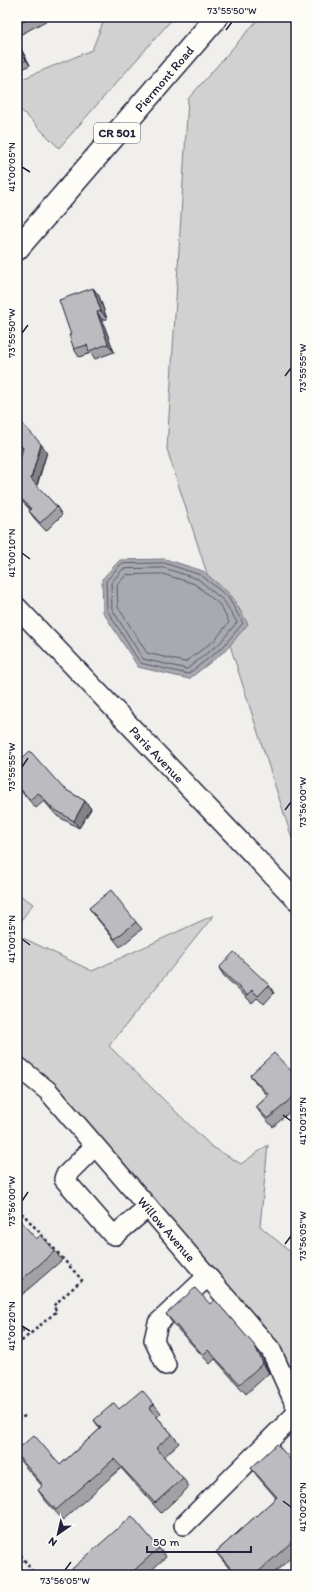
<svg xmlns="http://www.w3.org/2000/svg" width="313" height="1592" font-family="Itim,sans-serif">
  <rect width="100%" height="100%" fill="#f0efec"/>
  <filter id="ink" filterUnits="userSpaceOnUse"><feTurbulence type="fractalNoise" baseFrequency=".025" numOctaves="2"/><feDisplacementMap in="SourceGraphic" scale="8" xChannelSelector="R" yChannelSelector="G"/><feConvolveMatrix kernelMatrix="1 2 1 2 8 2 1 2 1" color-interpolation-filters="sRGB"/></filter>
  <g filter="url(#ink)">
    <!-- green -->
    <g fill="#d2d1d1" stroke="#7a7a86">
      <path d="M 105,17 L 174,17 L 59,148 L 17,106 L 17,81 L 92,50 Z"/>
      <path d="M 260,17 L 296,17 L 296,851 L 167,449 L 188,99 Z"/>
      <path d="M 17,893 L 33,904 L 17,926 Z"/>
      <path d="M 214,915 L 109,1046 L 211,1146 L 241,1164 L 268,1145 L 260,1226 L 296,1257 L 296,1379 L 263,1325 L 67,1099 L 17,1060 L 17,935 L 92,971 Z"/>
    </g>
    <!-- water -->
    <path fill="#a9a9b0" stroke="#737381" d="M 165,559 L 203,571 L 231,595 L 248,624 L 226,650 L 189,679 L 138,667 L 103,612 L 102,579 L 120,560 Z"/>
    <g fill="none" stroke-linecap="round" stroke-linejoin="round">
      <!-- shore -->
      <g stroke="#58586a" stroke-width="1">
        <path d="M 164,563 L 201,575 L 228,597 L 243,623 L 223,647 L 188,674 L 140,663 L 107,610 L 106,581 L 121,564 Z"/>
        <path d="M 164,568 L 198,579 L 224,601 L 237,622 L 220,643 L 187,669 L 143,659 L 112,609 L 111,583 L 123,569 Z"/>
        <path d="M 163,574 L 195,584 L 220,605 L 229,622 L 216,639 L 185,662 L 147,653 L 118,607 L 117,585 L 126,575 Z"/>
      </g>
      <defs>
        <g id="minor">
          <path id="s1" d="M 17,607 L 296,900"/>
          <path id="s2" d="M 17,1066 L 48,1091 L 271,1350 L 296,1406"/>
          <path d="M 95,1146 L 65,1176 L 64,1179 L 112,1234 L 115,1235 L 148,1207"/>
          <path d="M 166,1365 L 154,1340 L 158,1323 L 208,1276"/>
          <path d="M 184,1525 L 296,1414"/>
        </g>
        <g id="major">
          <path id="s3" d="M 17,249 L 217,17"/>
        </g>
      </defs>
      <!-- minor casing -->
      <use href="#minor" stroke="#22223b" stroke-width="22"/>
      <!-- major casing -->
      <use href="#major" stroke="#22223b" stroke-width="25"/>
      <!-- path -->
      <g stroke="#22223b" stroke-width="2.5" stroke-dasharray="3 3" stroke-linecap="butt">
        <path d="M 17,1220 L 23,1214 L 82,1280 L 53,1306 L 57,1311 L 17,1345"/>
        <path d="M 17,1420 L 27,1415"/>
        <path d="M 17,1550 L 35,1575"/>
      </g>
      <!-- minor -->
      <use href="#minor" stroke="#fdfcf7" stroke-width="19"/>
      <!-- major -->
      <use href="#major" stroke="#fdfcf7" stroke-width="22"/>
    </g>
    <!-- wall -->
    <g fill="#a2a2a5" stroke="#22223b">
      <path d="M 17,17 L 53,17 L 18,36 L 17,35 Z"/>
      <path d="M 17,44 L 21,49 L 30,65 L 17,72 Z"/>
      <path d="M 93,288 L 99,296 L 107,319 L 102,320 L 114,352 L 95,359 L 91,353 L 79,357 L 74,349 L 71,335 Z"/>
      <path d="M 17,429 L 47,452 L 37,486 L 57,507 L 62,515 L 46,531 L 34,518 L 29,511 L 30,510 L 23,502 L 17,503 L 17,470 L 23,450 L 17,443 Z"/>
      <path d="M 17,763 L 85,801 L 91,809 L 79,828 L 57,816 L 44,801 L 36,808 L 17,787 Z"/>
      <path d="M 89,908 L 136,922 L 142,929 L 120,947 L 95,916 Z"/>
      <path d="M 219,968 L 269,985 L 274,993 L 264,1004 L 257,998 L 252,1003 L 224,976 Z"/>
      <path d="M 294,1074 L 296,1077 L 296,1106 L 273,1127 L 262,1115 L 256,1107 L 268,1096 L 255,1082 L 250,1075 Z"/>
      <path d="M 17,1221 L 36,1239 L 55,1251 L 62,1260 L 17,1299 Z"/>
      <path d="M 210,1304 L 255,1346 L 262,1356 L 269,1373 L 246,1394 L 215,1359 L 210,1364 L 173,1324 L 166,1314 Z"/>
      <path d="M 17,1321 L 24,1331 L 17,1337 Z"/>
      <path d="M 154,1404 L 161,1413 L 157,1417 L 172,1434 L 179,1443 L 164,1457 L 183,1478 L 189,1487 L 161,1513 L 121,1468 L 63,1520 L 44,1499 L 38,1490 L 42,1486 L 21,1462 L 17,1456 L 17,1450 L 60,1465 L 100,1429 L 94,1420 L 119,1409 Z"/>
      <path d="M 296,1466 L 296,1553 L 272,1575 L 235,1575 L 223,1561 L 216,1552 L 276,1498 L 258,1477 L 251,1468 Z"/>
      <path d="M 159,1548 L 166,1557 L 146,1575 L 65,1575 Z"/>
    </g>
    <!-- shaded-wall -->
    <g fill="#848486" stroke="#22223b">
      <path d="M 17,43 L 21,49 L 30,65 L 26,60 Z"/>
      <path d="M 93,288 L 99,296 L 107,319 L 101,311 Z"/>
      <path d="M 97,312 L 102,320 L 114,352 L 108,344 Z"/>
      <path d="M 41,444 L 47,452 L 36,487 L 31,479 Z"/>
      <path d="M 85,801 L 91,809 L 79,828 L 74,821 Z"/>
      <path d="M 255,1346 L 262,1356 L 269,1373 L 263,1363 Z"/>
    </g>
    <!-- building -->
    <g fill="#bcbcc0" stroke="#22223b">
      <path d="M 17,17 L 33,17 L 17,25 Z"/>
      <path d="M 17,43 L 26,60 L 17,65 Z"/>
      <path d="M 93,288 L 101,311 L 97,312 L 108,344 L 89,351 L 87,345 L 74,349 L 69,335 L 71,335 L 59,300 Z"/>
      <path d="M 23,424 L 41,444 L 31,479 L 57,507 L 40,523 L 29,511 L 31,509 L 17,494 L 17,470 L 23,448 L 17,441 L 17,429 Z"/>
      <path d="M 30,751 L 63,788 L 85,801 L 74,821 L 52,808 L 38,793 L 30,800 L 17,785 L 17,763 Z"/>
      <path d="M 111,890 L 136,922 L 115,939 L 89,908 Z"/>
      <path d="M 234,952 L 269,985 L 258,996 L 252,990 L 247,995 L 219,968 Z"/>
      <path d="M 274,1053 L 294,1074 L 291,1077 L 296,1082 L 296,1094 L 268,1119 L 256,1107 L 269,1095 L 250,1075 Z"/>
      <path d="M 19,1219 L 36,1239 L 41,1235 L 55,1251 L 17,1284 L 17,1221 Z"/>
      <path d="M 195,1288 L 210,1304 L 215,1300 L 255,1346 L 263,1363 L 240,1384 L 208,1350 L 203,1355 L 166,1314 Z"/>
      <path d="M 142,1390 L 154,1404 L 149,1408 L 172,1434 L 156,1448 L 183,1478 L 155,1503 L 114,1459 L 56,1510 L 38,1490 L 43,1485 L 17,1455 L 17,1450 L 34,1435 L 60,1465 L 101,1428 L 94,1420 L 114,1403 L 119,1409 Z"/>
      <path d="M 277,1444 L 296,1466 L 296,1538 L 255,1575 L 237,1575 L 216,1552 L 277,1497 L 251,1468 Z"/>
      <path d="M 132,1516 L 159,1548 L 129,1575 L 65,1575 Z"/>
    </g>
  </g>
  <!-- ticks -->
  <path fill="none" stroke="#22223b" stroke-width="1.5" d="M 226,30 L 232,22M 22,167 L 30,172M 22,333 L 28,325M 285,376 L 291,368M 22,553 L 30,559M 22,767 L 28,758M 285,810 L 291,802M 22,939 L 30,945M 283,1115 L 291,1121M 22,1201 L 28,1192M 285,1244 L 291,1236M 22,1326 L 30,1331M 283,1501 L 291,1507M 65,1570 L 71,1562"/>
  <g text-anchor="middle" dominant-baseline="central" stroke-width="4" stroke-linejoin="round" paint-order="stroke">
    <!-- shield labels -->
    <rect fill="#fdfcf7" stroke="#646373" stroke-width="1" x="94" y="123" width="46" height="20" rx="3"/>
    <g font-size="12" font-weight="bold" fill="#22223b">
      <text x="117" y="133">CR 501</text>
    </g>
    <!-- street labels -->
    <g font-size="13" fill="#22223b" stroke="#fdfcf7">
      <text stroke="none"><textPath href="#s3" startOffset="225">Piermont Road</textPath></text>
      <text stroke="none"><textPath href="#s1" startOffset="203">Paris Avenue</textPath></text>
      <text stroke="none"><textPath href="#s2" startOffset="222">Willow Avenue</textPath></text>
    </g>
  </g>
  <!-- margin -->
  <rect width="313" height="1592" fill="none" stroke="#fdfcf7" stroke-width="44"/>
  <!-- north arrow -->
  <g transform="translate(58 1534) rotate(214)" stroke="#fdfcf7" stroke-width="3" paint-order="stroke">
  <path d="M0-3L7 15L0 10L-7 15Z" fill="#22223b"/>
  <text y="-6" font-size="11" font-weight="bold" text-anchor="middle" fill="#22223b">N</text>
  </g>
  <!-- scale -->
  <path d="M147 1546v6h104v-6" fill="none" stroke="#22223b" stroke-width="2"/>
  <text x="153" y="1546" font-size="12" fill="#22223b" stroke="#fdfcf7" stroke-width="3" paint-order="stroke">50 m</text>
  <rect x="22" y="22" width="269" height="1548" fill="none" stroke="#22223b" stroke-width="1.5"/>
  <g font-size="10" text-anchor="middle" fill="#22223b">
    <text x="232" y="14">73°55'50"W</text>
    <text transform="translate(11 167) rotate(-90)" y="4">41°00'05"N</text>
    <text transform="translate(11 333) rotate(-90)" y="4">73°55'50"W</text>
    <text transform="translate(302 368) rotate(-90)" y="4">73°55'55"W</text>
    <text transform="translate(11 553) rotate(-90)" y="4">41°00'10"N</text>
    <text transform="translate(11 767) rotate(-90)" y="4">73°55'55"W</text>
    <text transform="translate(302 802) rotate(-90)" y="4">73°56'00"W</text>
    <text transform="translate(11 939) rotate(-90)" y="4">41°00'15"N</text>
    <text transform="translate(302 1121) rotate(-90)" y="4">41°00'15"N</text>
    <text transform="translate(11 1201) rotate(-90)" y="4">73°56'00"W</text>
    <text transform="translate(302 1236) rotate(-90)" y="4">73°56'05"W</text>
    <text transform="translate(11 1326) rotate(-90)" y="4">41°00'20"N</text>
    <text transform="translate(302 1507) rotate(-90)" y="4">41°00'20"N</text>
    <text x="65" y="1584">73°56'05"W</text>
  </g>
</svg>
